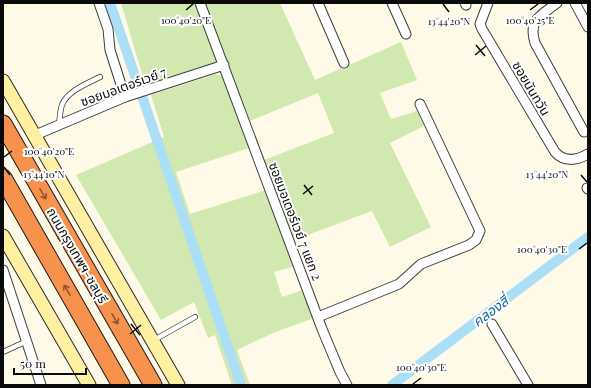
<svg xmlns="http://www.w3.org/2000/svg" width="591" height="388" font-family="'Playfair Display','Noto Sans Thai',serif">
  <rect width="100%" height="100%" fill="#fff9e7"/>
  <!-- green -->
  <g fill="#d1e9b1">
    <path d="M 121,3 L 195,3 L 218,62 L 145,84 Z"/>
    <path d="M 204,3 L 280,3 L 315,80 L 401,42 L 417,80 L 380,93 L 391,119 L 417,111 L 424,126 L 390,143 L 431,227 L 390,247 L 372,211 L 294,240 L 264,160 L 334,133 L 318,93 L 250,121 Z"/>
    <path d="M 216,74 L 223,77 L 249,148 L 176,172 L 190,214 L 266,190 L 296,266 L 274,272 L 282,297 L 303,290 L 314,318 L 273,333 L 237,350 L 250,385 L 232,385 L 215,335 L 208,338 L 194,302 L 161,320 L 76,175 L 164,137 L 151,95 Z"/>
  </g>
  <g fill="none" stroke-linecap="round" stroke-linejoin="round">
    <!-- canal -->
    <g stroke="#abdef7" stroke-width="10">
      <path d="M 110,3 L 241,385"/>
      <path d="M 392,385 L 588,237"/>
    </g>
    <defs>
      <g id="lane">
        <path d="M 59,124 C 60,118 60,110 62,105 C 67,91 88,83 100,77"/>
        <path d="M 154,340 L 195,317"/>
        <path d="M 3,352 L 27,341"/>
      </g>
      <g id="street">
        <path d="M 99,3 L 108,29 L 110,50 L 125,97"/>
        <path d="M 200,3 L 322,329 L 340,372 L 347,385"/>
        <path d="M 318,3 L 344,63"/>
        <path d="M 392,3 L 406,34"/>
        <path d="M 465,3 L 466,5"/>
        <path d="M 488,3 L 480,24 L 482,29 L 555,152 C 564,162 576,161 588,154"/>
        <path d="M 557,3 C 540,16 528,20 535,43 L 584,132"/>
        <path d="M 575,3 L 588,27"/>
        <path d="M 33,136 L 125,97 L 224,65"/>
        <path d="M 587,188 L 588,189"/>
        <path d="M 3,270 L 41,385"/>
        <path d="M 318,317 L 399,284 L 421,264 L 469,245 L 476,240 L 480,231 L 420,104"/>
        <path d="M 492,324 L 528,385"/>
      </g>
      <g id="secondary">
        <path d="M 3,81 L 178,385"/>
        <path d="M 3,236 L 89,385"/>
      </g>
      <g id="highway">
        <path d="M 3,124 L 153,385"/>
        <path d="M 3,178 L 121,385"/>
      </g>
    </defs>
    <!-- lane casing -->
    <use href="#lane" stroke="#3d3d3d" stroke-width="6"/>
    <!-- street casing -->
    <use href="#street" stroke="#3d3d3d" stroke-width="11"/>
    <!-- secondary casing -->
    <use href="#secondary" stroke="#2c2c2c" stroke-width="15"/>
    <!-- highway casing -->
    <use href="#highway" stroke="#1b1b1b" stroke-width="19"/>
    <!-- lane -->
    <use href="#lane" stroke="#fff" stroke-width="4.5"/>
    <!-- street -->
    <use href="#street" stroke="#fff" stroke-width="9"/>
    <!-- secondary -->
    <use href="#secondary" stroke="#fff0a2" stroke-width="13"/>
    <!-- highway -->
    <use href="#highway" stroke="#f7924d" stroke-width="17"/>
  </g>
  <!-- one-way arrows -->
  <defs><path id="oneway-shaft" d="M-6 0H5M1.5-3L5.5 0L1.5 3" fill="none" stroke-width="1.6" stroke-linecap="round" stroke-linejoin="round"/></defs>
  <g stroke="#8c552f">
    <use href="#oneway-shaft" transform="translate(43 194) rotate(60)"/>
    <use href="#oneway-shaft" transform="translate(67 290) rotate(-120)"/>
    <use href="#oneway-shaft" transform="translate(115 319) rotate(60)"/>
  </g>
  <!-- ticks -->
  <path fill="none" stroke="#0a0a0a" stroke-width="1.5" d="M 443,4 L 449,12M 186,10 L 193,4M 530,10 L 538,4M 476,45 L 485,56M 475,55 L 486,46M 4,157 L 12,151M 4,167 L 10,175M 581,175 L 587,182M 304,185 L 312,195M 303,194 L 313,186M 579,249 L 587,243M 131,324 L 140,335M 130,334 L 141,325M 413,384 L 421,378"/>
  <g text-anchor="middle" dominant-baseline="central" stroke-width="4" stroke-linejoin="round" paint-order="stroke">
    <!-- street labels -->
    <g font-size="13" fill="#0a0a0a" stroke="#fff">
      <text transform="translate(123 86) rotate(-20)">ซอยมอเตอร์เวย์ 7</text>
      <text transform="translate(532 88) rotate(59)">ซอยนันทวัน</text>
      <text transform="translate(296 221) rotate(69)">ซอยมอเตอร์เวย์ 7 แยก 2</text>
      <text transform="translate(78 255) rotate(60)">ถนนกรุงเทพฯ-ชลบุรี</text>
    </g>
    <!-- water labels -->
    <g font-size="14" font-style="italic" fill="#13679c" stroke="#fff">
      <text transform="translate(490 311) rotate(-37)">คลองสี่</text>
    </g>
  </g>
  <g font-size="10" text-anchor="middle" fill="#0a0a0a" stroke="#fff" stroke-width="4" stroke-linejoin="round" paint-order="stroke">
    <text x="186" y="24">100°40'20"E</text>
    <text x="530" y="24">100°40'25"E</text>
    <text x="449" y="25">13°44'20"N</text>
    <text x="49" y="155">100°40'20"E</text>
    <text x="547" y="178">13°44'20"N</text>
    <text x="44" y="178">13°44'10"N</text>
    <text x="542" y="253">100°40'30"E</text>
    <text x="421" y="371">100°40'30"E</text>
  </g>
  <!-- border -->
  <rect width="591" height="388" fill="none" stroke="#0a0a0a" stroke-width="8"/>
  <!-- scale -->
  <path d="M14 368v6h72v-6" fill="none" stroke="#0a0a0a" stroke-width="2"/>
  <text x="20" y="368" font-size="12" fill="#0a0a0a" stroke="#ffffff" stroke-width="3" paint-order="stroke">50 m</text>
</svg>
